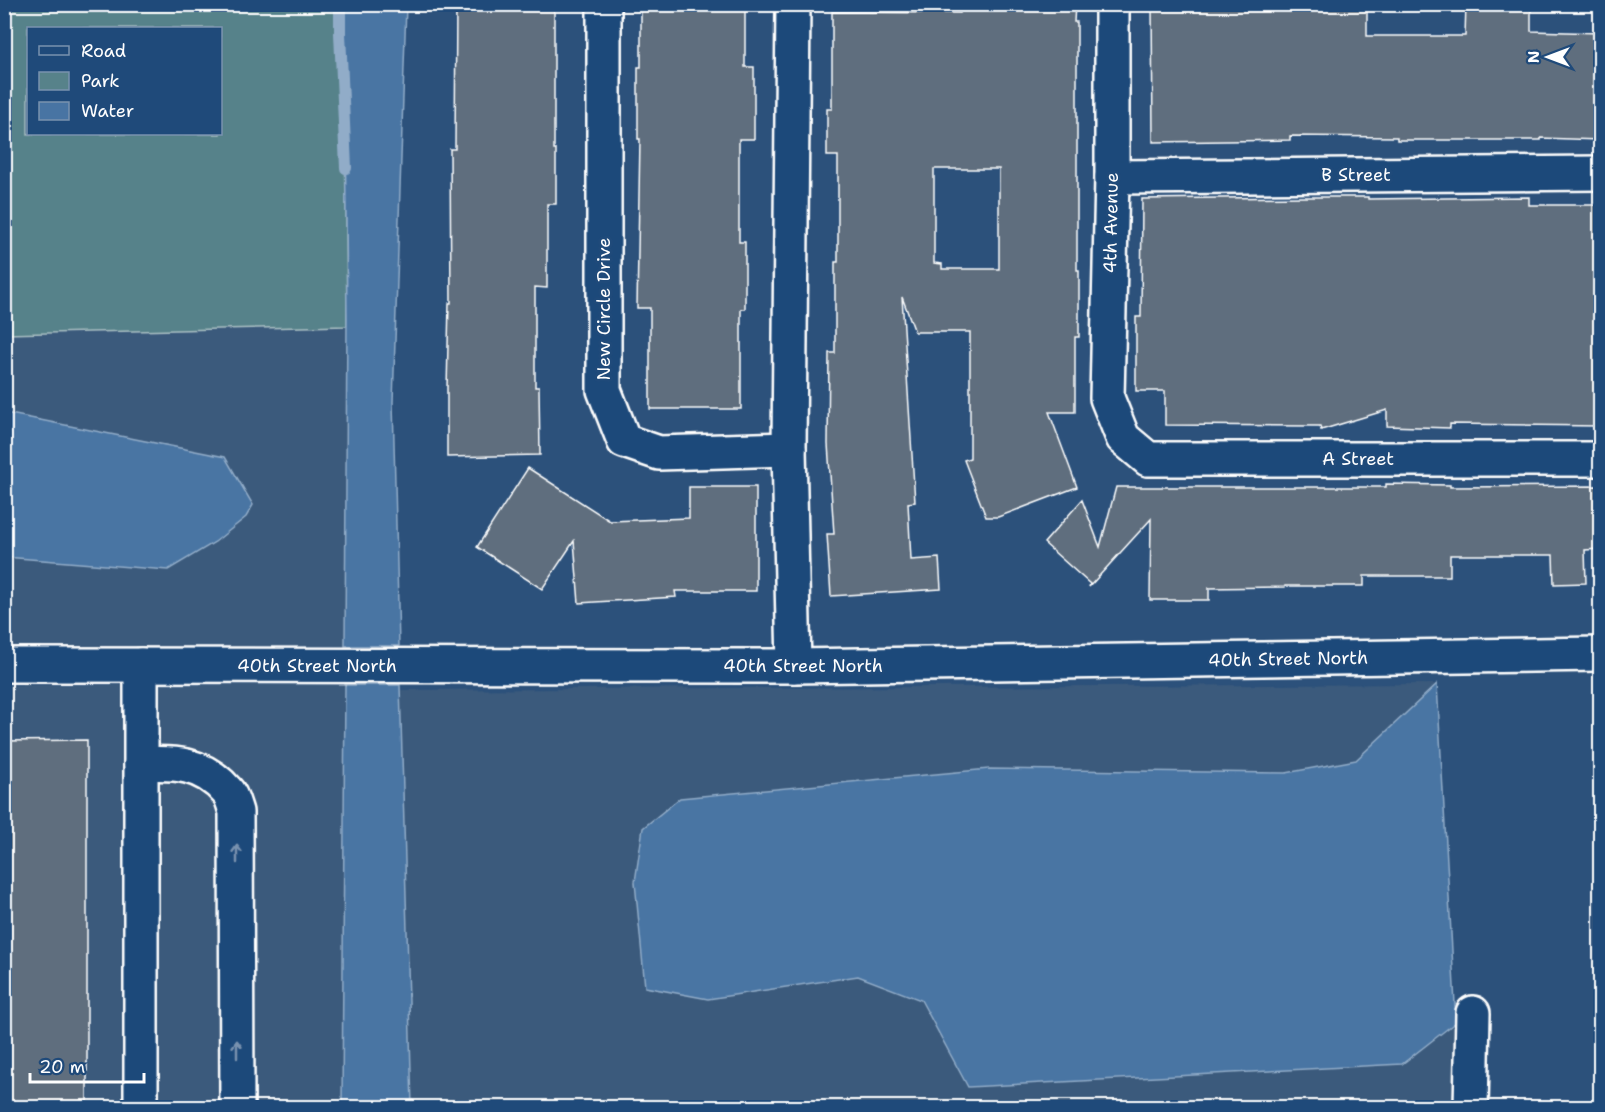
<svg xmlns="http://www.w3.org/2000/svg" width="1605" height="1112" font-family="'Shantell Sans',sans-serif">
  <rect width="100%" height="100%" fill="#2c517b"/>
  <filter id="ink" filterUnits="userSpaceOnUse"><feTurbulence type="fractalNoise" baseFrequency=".0167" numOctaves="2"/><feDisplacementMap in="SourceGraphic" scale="12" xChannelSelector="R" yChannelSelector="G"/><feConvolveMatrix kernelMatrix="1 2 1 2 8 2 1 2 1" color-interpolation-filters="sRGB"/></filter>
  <g filter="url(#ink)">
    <!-- built -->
    <g fill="#3b5a7c">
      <path d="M 347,326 L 345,646 L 5,646 L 4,557 L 168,570 L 225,457 L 5,413 L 5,334 Z"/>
      <path d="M 1437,684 L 1356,760 L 1286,773 L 989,769 L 680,798 L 643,828 L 635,882 L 645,987 L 708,999 L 858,976 L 921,1000 L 968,1087 L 1402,1064 L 1456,1022 L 1461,1107 L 412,1107 L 400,690 Z"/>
      <path d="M 5,685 L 345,685 L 342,1107 L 5,1108 Z"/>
    </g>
    <!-- green -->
    <path fill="#57828a" stroke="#abc0c4" stroke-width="1.5" fill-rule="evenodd" d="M 4,5 L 344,5 L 347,326 L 5,334 ZM 28,28 L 220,28 L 220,134 L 28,134 Z"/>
    <!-- water -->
    <g fill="#4874a3" stroke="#91acc8" stroke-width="1.5">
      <path d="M 344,5 L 406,5 L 393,402 L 399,646 L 345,646 L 347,318 Z"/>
      <path d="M 5,413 L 225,457 L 253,505 L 246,517 L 215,542 L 168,570 L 5,557 Z"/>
      <path d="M 1437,684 L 1456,1022 L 1402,1064 L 968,1087 L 921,1000 L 858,976 L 708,999 L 645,987 L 635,882 L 643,828 L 680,798 L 989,769 L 1286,773 L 1356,760 Z"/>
      <path d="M 345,685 L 400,685 L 412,1107 L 342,1107 Z"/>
    </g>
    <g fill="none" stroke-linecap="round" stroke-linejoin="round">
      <!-- stream -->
      <path stroke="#91acc8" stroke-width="12" d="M 340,4 L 340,33 L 346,168"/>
    </g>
    <!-- building -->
    <g fill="#5e6e7e" stroke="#fff" stroke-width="1.5" fill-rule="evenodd">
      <path d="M 456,4 L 554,4 L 554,150 L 556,150 L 556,204 L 547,204 L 547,288 L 535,287 L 535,387 L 539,387 L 540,455 L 447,457 L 447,388 L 449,303 L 451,303 L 450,149 L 455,149 Z"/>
      <path d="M 641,4 L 745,4 L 745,67 L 754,67 L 754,139 L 739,139 L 739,242 L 745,242 L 745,309 L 741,309 L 741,409 L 650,409 L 650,308 L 637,308 L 640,139 L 638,139 L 638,67 L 641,67 Z"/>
      <path d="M 960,4 L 1075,4 L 1074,22 L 1077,22 L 1077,270 L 1079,270 L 1079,337 L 1075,337 L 1075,412 L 1049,412 L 1077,487 L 998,517 L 986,517 L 964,460 L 970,458 L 970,332 L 915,332 L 902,297 L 915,502 L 908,503 L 911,560 L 939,558 L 941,589 L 831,596 L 827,534 L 834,534 L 828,444 L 829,353 L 835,353 L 835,262 L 838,262 L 838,156 L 827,156 L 827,109 L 832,109 L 832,12 L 960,13 ZM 934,169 L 999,169 L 999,269 L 942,269 L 942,264 L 934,263 Z"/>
      <path d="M 1152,4 L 1367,4 L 1367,36 L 1465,36 L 1466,4 L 1531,4 L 1531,31 L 1600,33 L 1600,140 L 1541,138 L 1541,140 L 1397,140 L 1397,137 L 1290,136 L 1290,140 L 1153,142 Z"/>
      <path d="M 1303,197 L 1368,197 L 1368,199 L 1529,197 L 1529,205 L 1600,205 L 1600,426 L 1450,424 L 1450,428 L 1387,426 L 1387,410 L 1321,430 L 1320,426 L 1165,425 L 1165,391 L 1136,391 L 1136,317 L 1141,317 L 1142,199 Z"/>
      <path d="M 528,468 L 610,521 L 689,518 L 689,487 L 756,487 L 756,591 L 675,591 L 676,597 L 579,603 L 574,541 L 542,589 L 477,547 Z"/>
      <path d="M 1386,484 L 1450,485 L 1450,487 L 1600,486 L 1600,549 L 1585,550 L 1586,583 L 1554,584 L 1553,555 L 1450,555 L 1450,576 L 1364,576 L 1364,586 L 1285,586 L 1285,587 L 1209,588 L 1209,600 L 1150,600 L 1151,519 L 1089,587 L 1090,584 L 1044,543 L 1082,500 L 1100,547 L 1116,487 L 1386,487 Z"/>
      <path d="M 87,740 L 87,1107 L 4,1107 L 4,741 Z"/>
    </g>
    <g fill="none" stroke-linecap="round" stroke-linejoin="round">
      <defs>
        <g id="minor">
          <path d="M 604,4 L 604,390 L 624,441 L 659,453 L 789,449"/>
          <path d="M 793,4 L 789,449 L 794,666"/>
          <path d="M 1112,4 L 1112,177 L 1107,398 L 1123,438 L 1148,459 L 1600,459"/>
          <path d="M 1112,177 L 1600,173"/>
          <path d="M 4,665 L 794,666 L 1600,654"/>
          <path d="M 141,764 C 175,762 203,763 227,791 C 232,796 234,806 236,812 L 237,1108"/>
          <path d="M 141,1108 L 141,665"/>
          <path d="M 1471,1108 L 1473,1013"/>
        </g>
      </defs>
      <!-- minor casing -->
      <use href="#minor" stroke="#fff" stroke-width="38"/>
      <!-- minor -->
      <use href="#minor" stroke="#1f4a7a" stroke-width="33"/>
    </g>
    <!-- one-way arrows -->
    <defs><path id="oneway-shaft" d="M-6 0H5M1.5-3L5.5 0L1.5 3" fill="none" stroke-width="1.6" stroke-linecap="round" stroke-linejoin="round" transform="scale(1.5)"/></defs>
    <g stroke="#7992af">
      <use href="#oneway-shaft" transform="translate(237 854) rotate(-90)"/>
      <use href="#oneway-shaft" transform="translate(237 1049) rotate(-90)"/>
    </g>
  </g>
  <g text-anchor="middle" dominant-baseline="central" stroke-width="6" stroke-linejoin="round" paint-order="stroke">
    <!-- street labels -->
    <g font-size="18" fill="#fff" stroke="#1f4a7a">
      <text x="1356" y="175">B Street</text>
      <text transform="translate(1111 223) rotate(-89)">4th Avenue</text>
      <text transform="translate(604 309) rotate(-90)">New Circle Drive</text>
      <text x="1358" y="459">A Street</text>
      <text transform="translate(1288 659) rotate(-1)">40th Street North</text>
      <text x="317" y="666">40th Street North</text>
      <text x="803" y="666">40th Street North</text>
    </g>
  </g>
  <!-- margin -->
  <rect width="1605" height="1112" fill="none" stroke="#1f4a7a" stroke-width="24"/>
  <rect x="12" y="12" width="1581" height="1088" fill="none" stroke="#fff" stroke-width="2" filter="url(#ink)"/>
  <!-- legend -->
  <rect x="27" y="27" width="195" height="108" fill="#1f4a7a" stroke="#7992af" stroke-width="1.5"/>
  <rect x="39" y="46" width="30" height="9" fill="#1f4a7a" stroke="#7992af" stroke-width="1.5"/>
  <text x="81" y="57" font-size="18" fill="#ffffff">Road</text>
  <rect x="39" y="72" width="30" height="18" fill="#57828a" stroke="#7992af" stroke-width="1.5"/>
  <text x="81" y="87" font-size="18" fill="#ffffff">Park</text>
  <rect x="39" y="102" width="30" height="18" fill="#4874a3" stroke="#7992af" stroke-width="1.5"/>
  <text x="81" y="117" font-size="18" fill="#ffffff">Water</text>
  <!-- north arrow -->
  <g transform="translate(1548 57) rotate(270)" stroke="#1f4a7a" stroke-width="4.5" paint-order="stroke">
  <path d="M0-4.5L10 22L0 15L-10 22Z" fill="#ffffff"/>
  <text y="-9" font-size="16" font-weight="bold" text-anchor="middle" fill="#ffffff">N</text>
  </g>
  <!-- scale -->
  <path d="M30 1073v9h114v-9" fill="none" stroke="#ffffff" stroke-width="3"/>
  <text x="39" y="1073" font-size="18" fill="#ffffff" stroke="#1f4a7a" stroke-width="4.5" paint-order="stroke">20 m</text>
</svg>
